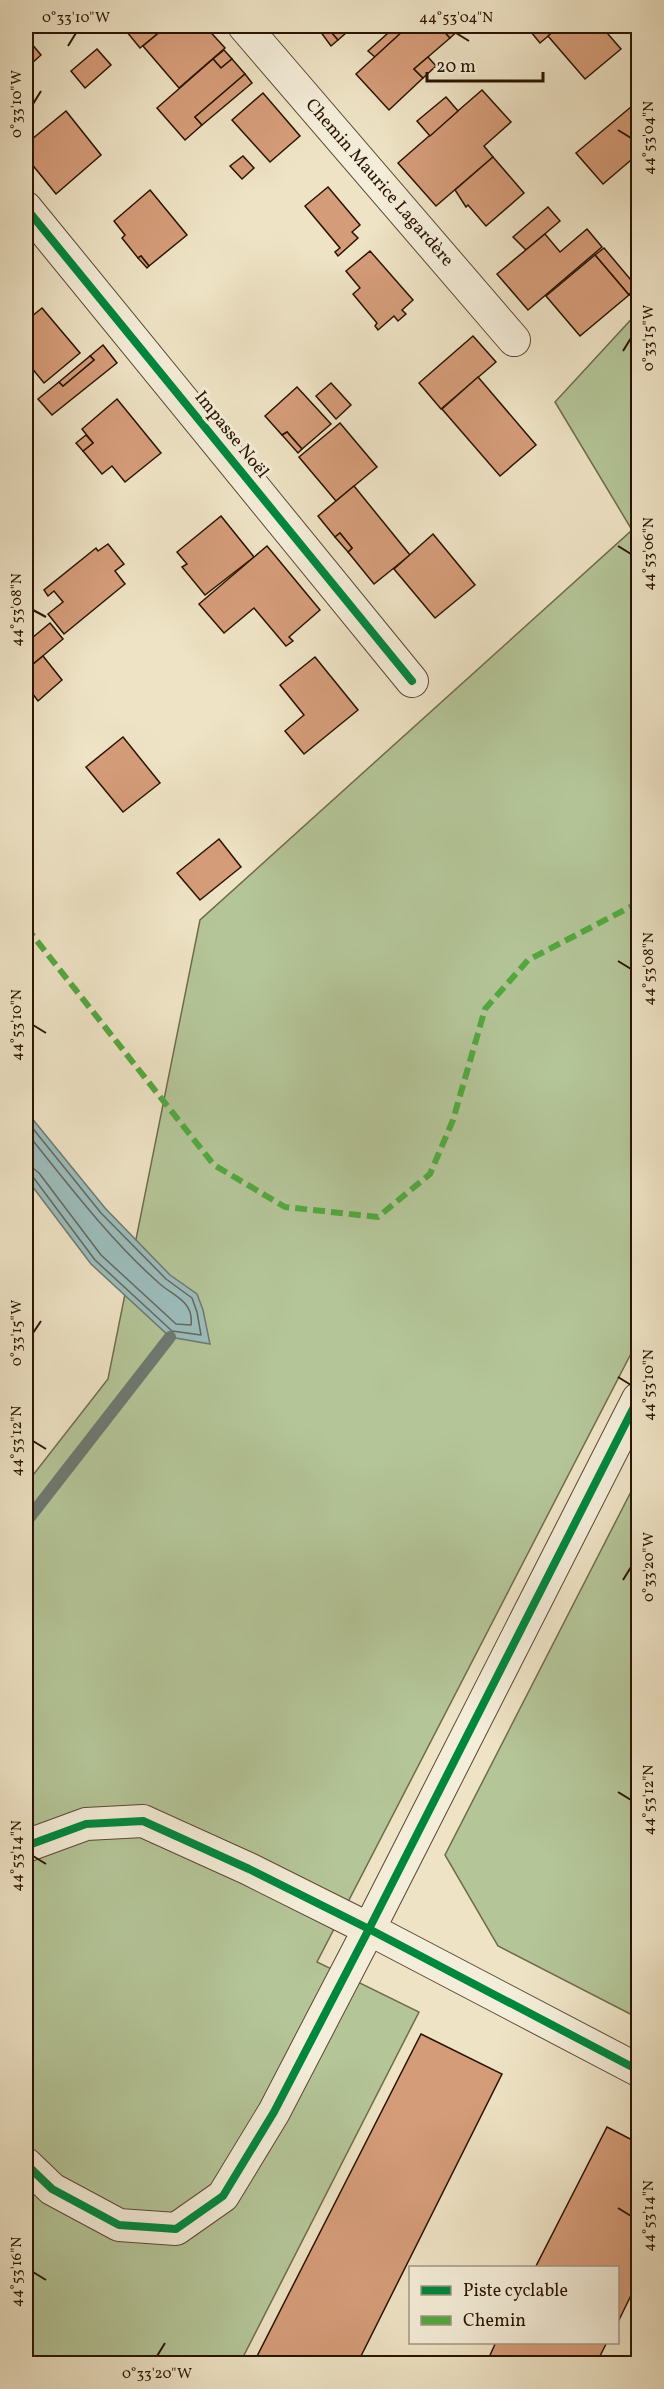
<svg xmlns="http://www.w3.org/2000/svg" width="664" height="2389" font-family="Vollkorn,serif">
  <rect width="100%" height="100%" fill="#eee3c5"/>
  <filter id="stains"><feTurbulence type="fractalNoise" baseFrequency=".00333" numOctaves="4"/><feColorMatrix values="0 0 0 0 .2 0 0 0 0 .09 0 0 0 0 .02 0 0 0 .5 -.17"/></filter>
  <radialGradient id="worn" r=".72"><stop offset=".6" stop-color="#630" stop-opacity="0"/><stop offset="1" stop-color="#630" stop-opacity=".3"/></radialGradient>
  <!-- green -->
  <g fill="#b4c598" stroke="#6f6c4c" stroke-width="1.5">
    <path d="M 638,312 L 638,1340 L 317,1962 L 419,2012 L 240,2363 L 26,2363 L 26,1484 L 108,1379 L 200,920 L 632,530 L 555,402 Z"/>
    <path d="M 638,1478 L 638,2018 L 498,1946 L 445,1855 Z"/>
  </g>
  <!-- water -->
  <path fill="#9cbdbc" stroke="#6e7971" stroke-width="1.5" d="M 26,1111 L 105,1208 L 170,1275 L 197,1294 L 203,1310 L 210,1344 L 170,1337 L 91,1264 L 26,1178 Z"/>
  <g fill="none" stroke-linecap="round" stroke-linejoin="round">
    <!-- shore -->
    <g stroke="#63685e" stroke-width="1.5">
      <path d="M 26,1120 L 101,1213 L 166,1279 L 192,1298 L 197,1312 L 201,1335 L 172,1331 L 95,1260 L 33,1177 L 26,1175"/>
      <path d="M 26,1132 C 68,1184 110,1240 160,1284 C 175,1297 194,1302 191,1325 L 176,1324 L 101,1255 L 39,1173 L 33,1168 L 26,1167"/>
    </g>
    <!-- stream -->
    <path stroke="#6e7971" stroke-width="12" d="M 26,1522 L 170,1337"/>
  </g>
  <!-- building -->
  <g fill="#d59c79" stroke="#2a1400" stroke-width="1.5">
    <path d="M 122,26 L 167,26 L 140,48 Z"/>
    <path d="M 167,26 L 205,26 L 225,48 L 179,88 L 143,46 Z"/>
    <path d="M 319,26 L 326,26 L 338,40 L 331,46 L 317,27 Z"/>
    <path d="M 326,26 L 354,26 L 338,40 Z"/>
    <path d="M 396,26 L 403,31 L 375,57 L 368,51 Z"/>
    <path d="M 399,26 L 439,26 L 450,38 L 414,69 L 423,78 L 389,110 L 356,74 L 403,31 Z"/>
    <path d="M 439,26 L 463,26 L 450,38 Z"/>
    <path d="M 526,26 L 560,26 L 540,43 Z"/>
    <path d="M 560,26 L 601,26 L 621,49 L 585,79 L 548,36 Z"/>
    <path d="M 26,37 L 41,55 L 31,64 L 26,58 Z"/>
    <path d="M 97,49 L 111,65 L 85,88 L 71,71 Z"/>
    <path d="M 224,50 L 232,59 L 221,68 L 213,59 Z"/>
    <path d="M 428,57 L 436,66 L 423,78 L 414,69 Z"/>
    <path d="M 213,59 L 221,68 L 232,59 L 245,74 L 195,117 L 202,125 L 185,140 L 157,108 Z"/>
    <path d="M 245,74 L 252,83 L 202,125 L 195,117 Z"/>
    <path d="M 482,90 L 511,122 L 484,146 L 493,157 L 436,206 L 398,163 Z"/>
    <path d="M 263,93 L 300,136 L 270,162 L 232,120 Z"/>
    <path d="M 446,97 L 458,111 L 430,136 L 417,121 Z"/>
    <path d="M 638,101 L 638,154 L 603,184 L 576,153 Z"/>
    <path d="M 66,111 L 101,155 L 56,194 L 26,157 L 26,144 Z"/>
    <path d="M 243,156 L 254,168 L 242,179 L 230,166 Z"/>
    <path d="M 493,157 L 524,193 L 486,226 L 468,205 L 466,207 L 455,190 Z"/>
    <path d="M 328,187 L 360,225 L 352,232 L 358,238 L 338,256 L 335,252 L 340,248 L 305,206 Z"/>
    <path d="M 150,190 L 187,235 L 149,266 L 141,256 L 138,258 L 122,238 L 125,235 L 114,221 Z"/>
    <path d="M 548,207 L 560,221 L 526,250 L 513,237 Z"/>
    <path d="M 587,229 L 602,247 L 528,310 L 497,274 L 545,234 L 560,252 Z"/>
    <path d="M 604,248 L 636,286 L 629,295 L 595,255 Z"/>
    <path d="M 370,251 L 413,300 L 402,310 L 406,314 L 398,321 L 394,316 L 378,330 L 375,326 L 377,323 L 353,294 L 360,288 L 346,271 Z"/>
    <path d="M 595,255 L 629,295 L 580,336 L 546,296 Z"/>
    <path d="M 141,256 L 149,266 L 147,268 L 138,258 Z"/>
    <path d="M 42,308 L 80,353 L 44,383 L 26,361 L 26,321 Z"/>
    <path d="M 473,336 L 496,362 L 441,409 L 419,383 Z"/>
    <path d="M 103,345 L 117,363 L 52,415 L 38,399 L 59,382 L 63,386 L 94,360 L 90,356 Z"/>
    <path d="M 90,356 L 94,360 L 63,386 L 59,382 Z"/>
    <path d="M 478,377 L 536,445 L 500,476 L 442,409 Z"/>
    <path d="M 331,383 L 351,405 L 336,419 L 316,396 Z"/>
    <path d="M 297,387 L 331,424 L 302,449 L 287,432 L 282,435 L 265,416 Z"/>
    <path d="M 117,399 L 161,453 L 125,482 L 112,466 L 102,474 L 83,451 L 93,443 L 82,429 Z"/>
    <path d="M 340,423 L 377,467 L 336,501 L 299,457 Z"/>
    <path d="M 287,432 L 302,449 L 298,453 L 282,435 Z"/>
    <path d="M 86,435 L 93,443 L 83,451 L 76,443 Z"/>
    <path d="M 354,486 L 410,555 L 374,584 L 348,552 L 352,548 L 340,533 L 335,537 L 318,516 Z"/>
    <path d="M 221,516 L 254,557 L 205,595 L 182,567 L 187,564 L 177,552 Z"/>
    <path d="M 340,533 L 352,548 L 348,552 L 335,537 Z"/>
    <path d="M 433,534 L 475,585 L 435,618 L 394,569 Z"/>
    <path d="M 108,544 L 124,564 L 115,571 L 125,584 L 64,634 L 48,614 L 63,602 L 54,591 L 48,596 L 44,590 L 96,548 L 98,551 Z"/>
    <path d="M 267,546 L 320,610 L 289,637 L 293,641 L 286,646 L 254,608 L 224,633 L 199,604 Z"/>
    <path d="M 50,623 L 63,639 L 26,670 L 26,643 Z"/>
    <path d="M 43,656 L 62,680 L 38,701 L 26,685 L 26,670 Z"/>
    <path d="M 315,657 L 358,710 L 304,754 L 285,731 L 304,715 L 280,685 Z"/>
    <path d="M 123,737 L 160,783 L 123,812 L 86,767 Z"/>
    <path d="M 219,839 L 241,867 L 200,900 L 177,873 Z"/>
    <path d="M 421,2034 L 502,2074 L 357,2364 L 253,2364 Z"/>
    <path d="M 607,2127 L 638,2143 L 638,2281 L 618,2322 L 618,2268 L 535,2268 Z"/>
    <path d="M 496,2342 L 607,2342 L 596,2364 L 486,2364 Z"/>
  </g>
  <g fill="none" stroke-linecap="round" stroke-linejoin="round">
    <defs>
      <g id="minor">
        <path d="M 244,26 L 514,340"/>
        <path d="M 26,208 L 412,681"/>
        <path d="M 638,1399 L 369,1929 L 638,2070"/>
        <path d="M 26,1846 L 86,1824 L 143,1821 L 249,1869 L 369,1929 L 274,2112 L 223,2196 L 176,2229 L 119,2225 L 52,2189 L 26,2164"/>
      </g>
    </defs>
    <!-- minor casing -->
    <use href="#minor" stroke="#5b4831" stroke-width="34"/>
    <!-- minor -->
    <use href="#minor" stroke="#f4edd9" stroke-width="32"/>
    <!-- quiet -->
    <path stroke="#53a840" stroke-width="6" stroke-dasharray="12 6" stroke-linecap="butt" d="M 26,927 L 214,1165 L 285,1207 L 378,1217 L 430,1174 L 453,1120 L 485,1009 L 528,960 L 638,903"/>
    <defs>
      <g id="cycleway">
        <path d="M 26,208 L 412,681"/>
        <path d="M 638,1399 L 369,1929 L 638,2070"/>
        <path d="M 26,1846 L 86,1824 L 143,1821 L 249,1869 L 369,1929 L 274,2112 L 223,2196 L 176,2229 L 119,2225 L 52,2189 L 26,2164"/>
      </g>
    </defs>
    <!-- cycleway casing -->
    <use href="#cycleway" stroke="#f4edd9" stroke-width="11"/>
    <!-- cycleway -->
    <use href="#cycleway" stroke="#00873e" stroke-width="8"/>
  </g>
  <!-- ticks -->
  <path fill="none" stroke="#2a1400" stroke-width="2" d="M 456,33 L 469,41M 68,46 L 76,33M 33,104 L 41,91M 618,130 L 631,138M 623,351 L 631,338M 618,546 L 631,554M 33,610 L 46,617M 618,961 L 631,969M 33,1025 L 46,1033M 33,1333 L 41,1321M 618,1377 L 631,1385M 33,1441 L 46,1449M 623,1580 L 631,1567M 618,1792 L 631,1800M 33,1856 L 46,1864M 618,2208 L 631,2216M 33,2272 L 46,2280M 157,2356 L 165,2343"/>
  <g text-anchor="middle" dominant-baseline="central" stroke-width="6" stroke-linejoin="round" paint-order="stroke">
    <!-- street labels -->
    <g font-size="18" fill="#2a1400" stroke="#f4edd9">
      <text transform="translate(379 183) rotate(49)">Chemin Maurice Lagardère</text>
      <text transform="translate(231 435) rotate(51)">Impasse Noël</text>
    </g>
  </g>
  <!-- margin -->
  <rect width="664" height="2389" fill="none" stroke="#eee3c5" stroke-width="66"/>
  <!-- legend -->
  <rect x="409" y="2266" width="210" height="78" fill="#f4edd9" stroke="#a39682" stroke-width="1.5"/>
  <rect x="421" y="2286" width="30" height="9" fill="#00873e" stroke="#a39682" stroke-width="1.5"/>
  <text x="463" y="2296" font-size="18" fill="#2a1400">Piste cyclable</text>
  <rect x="421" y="2316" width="30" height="9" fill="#53a840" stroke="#a39682" stroke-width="1.5"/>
  <text x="463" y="2326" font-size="18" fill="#2a1400">Chemin</text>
  <!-- scale -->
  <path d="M427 72v9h116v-9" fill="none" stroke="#2a1400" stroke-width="3"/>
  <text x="436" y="72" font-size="18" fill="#2a1400" stroke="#f4edd9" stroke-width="4.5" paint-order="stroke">20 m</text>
  <rect x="33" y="33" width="598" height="2323" fill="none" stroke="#2a1400" stroke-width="2"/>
  <g font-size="15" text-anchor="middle" fill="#2a1400">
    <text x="76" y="22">0°33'10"W</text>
    <text x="456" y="22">44°53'04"N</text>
    <text transform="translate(16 104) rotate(-90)" y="5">0°33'10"W</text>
    <text transform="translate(648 138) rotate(-90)" y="5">44°53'04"N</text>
    <text transform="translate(648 338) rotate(-90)" y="5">0°33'15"W</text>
    <text transform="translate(648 554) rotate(-90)" y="5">44°53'06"N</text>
    <text transform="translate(16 610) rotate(-90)" y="5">44°53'08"N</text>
    <text transform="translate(648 969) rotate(-90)" y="5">44°53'08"N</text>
    <text transform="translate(16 1025) rotate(-90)" y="5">44°53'10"N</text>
    <text transform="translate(16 1333) rotate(-90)" y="5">0°33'15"W</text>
    <text transform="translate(648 1385) rotate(-90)" y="5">44°53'10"N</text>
    <text transform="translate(16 1441) rotate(-90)" y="5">44°53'12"N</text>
    <text transform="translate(648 1567) rotate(-90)" y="5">0°33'20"W</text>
    <text transform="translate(648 1800) rotate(-90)" y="5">44°53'12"N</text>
    <text transform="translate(16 1856) rotate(-90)" y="5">44°53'14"N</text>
    <text transform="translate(648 2216) rotate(-90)" y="5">44°53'14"N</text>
    <text transform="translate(16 2272) rotate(-90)" y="5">44°53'16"N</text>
    <text x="157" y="2378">0°33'20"W</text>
  </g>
  <rect width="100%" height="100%" filter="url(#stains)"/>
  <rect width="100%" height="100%" fill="url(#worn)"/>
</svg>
